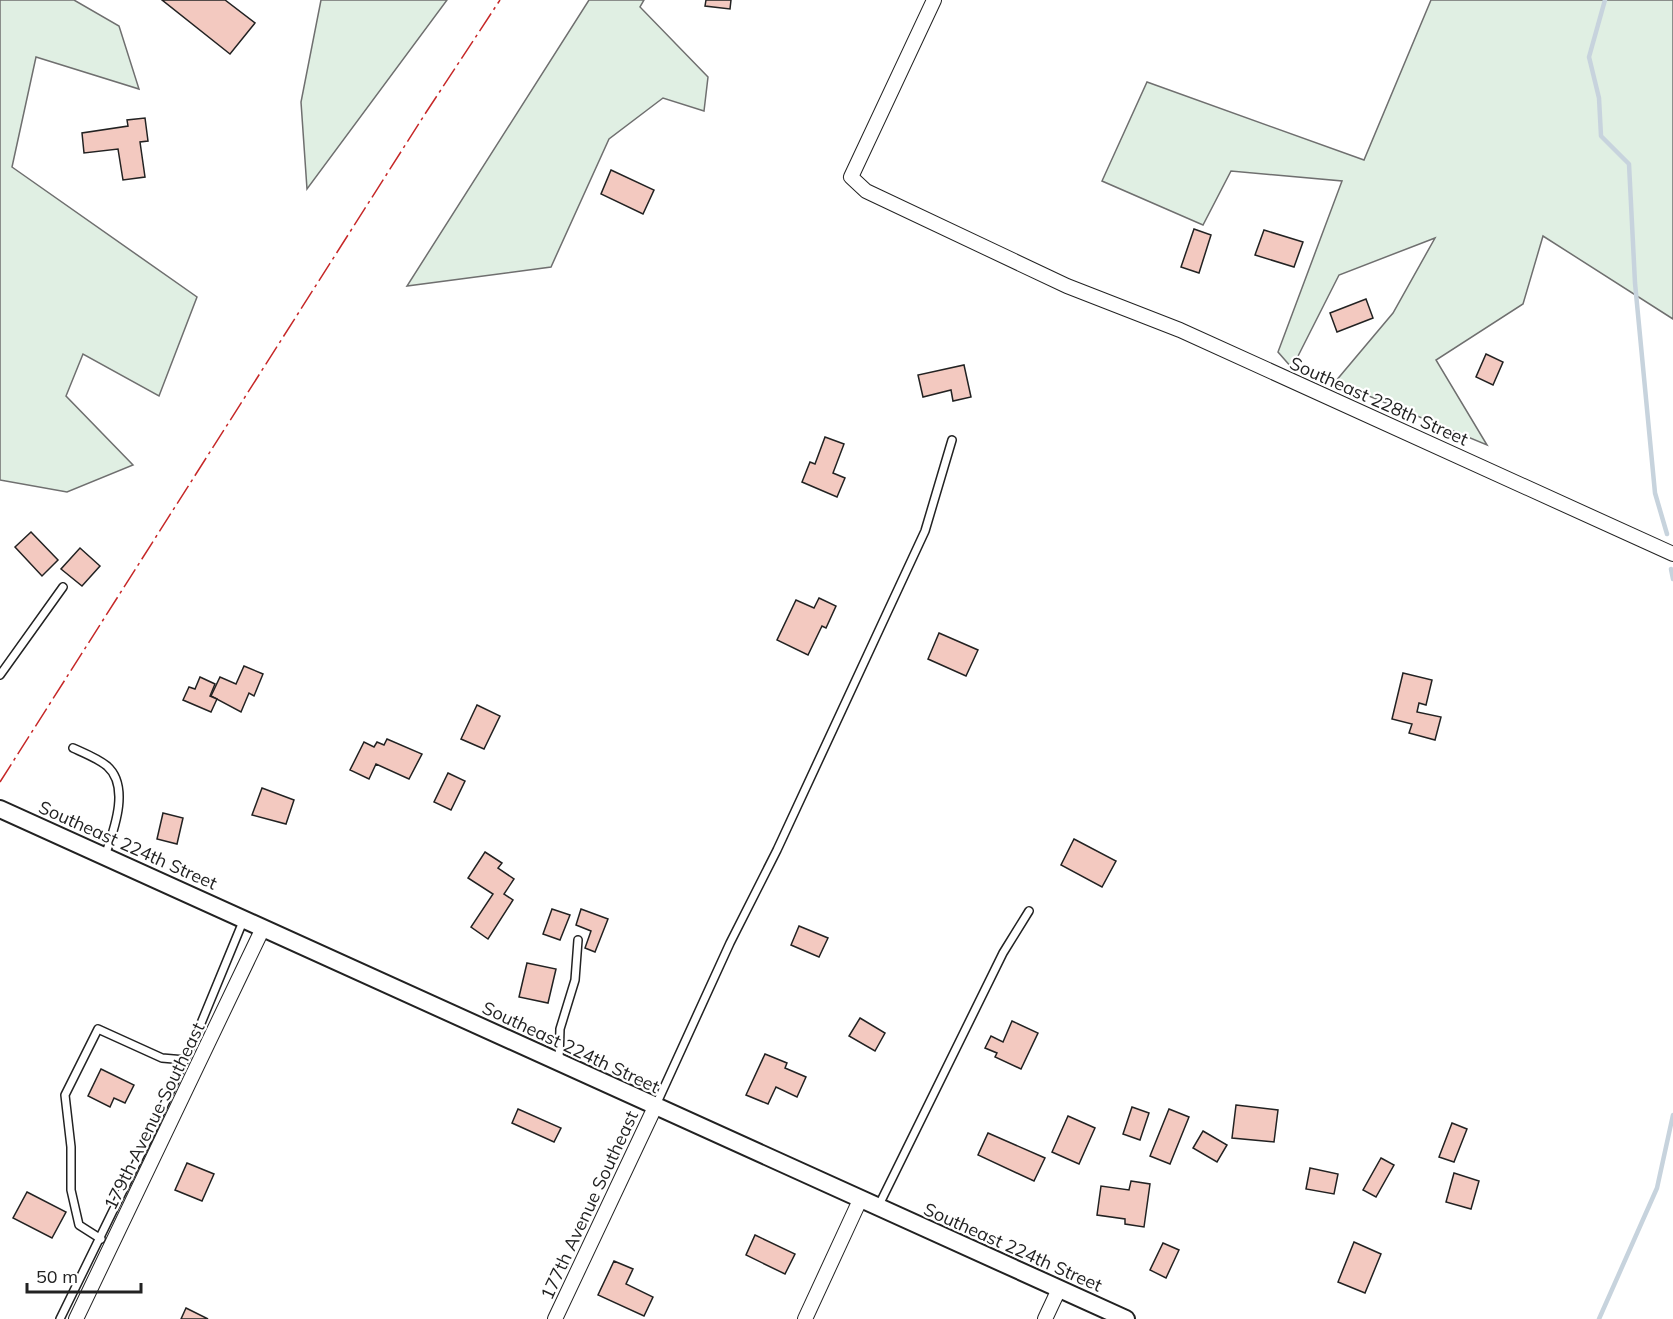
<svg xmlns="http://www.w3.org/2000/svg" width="1673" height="1319" font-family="Mulish,sans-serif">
  <rect width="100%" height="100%" fill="#fff"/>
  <!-- green -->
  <g fill="#e0efe3" stroke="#6f6f6f" stroke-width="1.5">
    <path d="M 0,0 L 74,0 L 119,26 L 139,89 L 36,57 L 12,167 L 197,297 L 159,396 L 83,354 L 66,396 L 133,465 L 67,492 L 0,480 Z"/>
    <path d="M 321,0 L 447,0 L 307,189 L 301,102 Z"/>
    <path d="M 589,0 L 644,0 L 640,7 L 708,77 L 704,111 L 663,98 L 609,139 L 551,267 L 407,286 Z"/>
    <path d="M 1431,0 L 1673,0 L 1673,319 L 1543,236 L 1523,304 L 1436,360 L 1487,445 L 1335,382 L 1393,313 L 1435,238 L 1339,275 L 1292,368 L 1278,352 L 1342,181 L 1231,171 L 1203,225 L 1102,181 L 1147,82 L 1364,160 Z"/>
  </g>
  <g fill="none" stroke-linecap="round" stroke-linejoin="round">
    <!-- stream -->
    <g stroke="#c7d3dd" stroke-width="4.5">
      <path d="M 1605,0 L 1589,57 L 1599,98 L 1601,136 L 1629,164 L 1635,283 L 1655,493 L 1667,534"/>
      <path d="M 1671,569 L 1673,579"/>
      <path d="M 1599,1319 L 1657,1188 L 1673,1115"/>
    </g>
  </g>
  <!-- building -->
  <g fill="#f3c9c0" stroke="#222" stroke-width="1.5">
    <path d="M 162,0 L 225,0 L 255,23 L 230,54 Z"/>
    <path d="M 706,0 L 731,0 L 730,9 L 705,6 Z"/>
    <path d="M 145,118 L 148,141 L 140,142 L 145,177 L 123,180 L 118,149 L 84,153 L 82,133 L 128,126 L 127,120 Z"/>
    <path d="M 611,170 L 654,190 L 643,214 L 601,194 Z"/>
    <path d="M 1194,229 L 1211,235 L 1199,273 L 1181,267 Z"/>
    <path d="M 1264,230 L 1303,242 L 1294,267 L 1255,255 Z"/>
    <path d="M 1366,299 L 1373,318 L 1337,332 L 1330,313 Z"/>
    <path d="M 1486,354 L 1503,362 L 1493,385 L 1476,377 Z"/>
    <path d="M 964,365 L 971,397 L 953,401 L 951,390 L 923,397 L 918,375 Z"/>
    <path d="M 825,437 L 844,444 L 833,473 L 845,478 L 837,497 L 802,482 L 810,462 L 815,464 Z"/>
    <path d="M 31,532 L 58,560 L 42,576 L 15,547 Z"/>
    <path d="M 80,548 L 100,566 L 82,586 L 61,569 Z"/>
    <path d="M 819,598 L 836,606 L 826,628 L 822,626 L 808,655 L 777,640 L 796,600 L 814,608 Z"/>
    <path d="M 939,633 L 978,650 L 966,676 L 928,659 Z"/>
    <path d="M 244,666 L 263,674 L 254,696 L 249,693 L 241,712 L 211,696 L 220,677 L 236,684 Z"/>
    <path d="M 1403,673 L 1432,680 L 1426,705 L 1419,703 L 1417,712 L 1441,717 L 1435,740 L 1409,733 L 1412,724 L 1392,719 Z"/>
    <path d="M 200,677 L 215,684 L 210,696 L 217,699 L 211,712 L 183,700 L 189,687 L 195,689 Z"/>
    <path d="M 477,705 L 500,716 L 484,749 L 461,739 Z"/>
    <path d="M 387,739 L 422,754 L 409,779 L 376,764 L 369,779 L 350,770 L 364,742 L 374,747 L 377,742 L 384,745 Z"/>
    <path d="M 448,773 L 465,781 L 451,810 L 434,802 Z"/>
    <path d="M 262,788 L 294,800 L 286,824 L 252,815 Z"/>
    <path d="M 163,813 L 183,818 L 177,844 L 157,839 Z"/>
    <path d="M 1074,839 L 1116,861 L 1102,887 L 1061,865 Z"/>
    <path d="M 485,852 L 502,863 L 498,868 L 514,879 L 504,894 L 513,900 L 488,939 L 471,927 L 493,894 L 468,878 Z"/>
    <path d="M 552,909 L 570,915 L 560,940 L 543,934 Z"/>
    <path d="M 581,909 L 608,919 L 595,952 L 585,948 L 591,931 L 576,925 Z"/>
    <path d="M 799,926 L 828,938 L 819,957 L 791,945 Z"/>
    <path d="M 527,963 L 556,969 L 548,1003 L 519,997 Z"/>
    <path d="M 860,1018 L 885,1033 L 875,1051 L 849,1036 Z"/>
    <path d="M 1012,1021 L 1038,1033 L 1021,1069 L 995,1057 L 997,1053 L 985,1048 L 991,1036 L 1003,1042 Z"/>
    <path d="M 765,1054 L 787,1063 L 785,1068 L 806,1077 L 797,1097 L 776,1087 L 768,1104 L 746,1095 Z"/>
    <path d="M 101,1069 L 134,1085 L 125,1103 L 114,1098 L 110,1107 L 88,1096 Z"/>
    <path d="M 1236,1105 L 1278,1110 L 1274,1142 L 1232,1138 Z"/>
    <path d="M 1132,1107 L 1149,1113 L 1140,1140 L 1123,1134 Z"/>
    <path d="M 518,1109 L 561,1128 L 554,1142 L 512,1123 Z"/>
    <path d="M 1169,1109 L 1189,1117 L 1170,1164 L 1150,1156 Z"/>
    <path d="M 1068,1116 L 1095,1128 L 1079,1164 L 1052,1152 Z"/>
    <path d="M 1452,1123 L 1467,1129 L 1454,1162 L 1439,1157 Z"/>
    <path d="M 1203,1131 L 1227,1145 L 1217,1162 L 1193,1148 Z"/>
    <path d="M 988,1133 L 1045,1158 L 1034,1181 L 978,1155 Z"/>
    <path d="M 1381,1158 L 1394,1165 L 1376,1197 L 1363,1190 Z"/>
    <path d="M 187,1163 L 214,1174 L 202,1201 L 175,1190 Z"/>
    <path d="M 1310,1168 L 1338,1174 L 1334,1194 L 1306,1189 Z"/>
    <path d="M 1454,1173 L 1479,1181 L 1471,1209 L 1446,1202 Z"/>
    <path d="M 1131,1181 L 1150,1184 L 1144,1227 L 1125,1224 L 1125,1219 L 1097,1215 L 1101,1186 L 1129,1190 Z"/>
    <path d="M 27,1192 L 66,1212 L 52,1238 L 13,1218 Z"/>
    <path d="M 755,1235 L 795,1254 L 785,1274 L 746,1255 Z"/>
    <path d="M 1354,1242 L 1381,1254 L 1365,1293 L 1338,1282 Z"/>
    <path d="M 1163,1243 L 1179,1250 L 1166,1278 L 1150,1270 Z"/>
    <path d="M 614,1261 L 633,1269 L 626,1284 L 653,1297 L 644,1316 L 598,1295 Z"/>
    <path d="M 186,1308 L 208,1319 L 181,1319 Z"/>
  </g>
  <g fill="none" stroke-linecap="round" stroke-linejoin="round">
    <defs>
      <g id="service">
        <path d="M 0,675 L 63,587"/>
        <path d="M 73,748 C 84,753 97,758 107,766 C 131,787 113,832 105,856"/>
        <path d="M 559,1060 L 560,1029 L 575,980 L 578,940"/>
        <path d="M 656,1105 L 730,943 L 777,850 L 925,531 L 952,440"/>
        <path d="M 879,1205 L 1003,953 L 1029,911"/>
        <path d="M 101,1239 L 79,1225 L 71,1190 L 71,1147 L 65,1095 L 98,1029 L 162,1058 L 185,1060"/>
        <path d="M 60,1319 L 152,1131 L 197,1033 L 244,919"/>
      </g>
      <g id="minor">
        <path d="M 934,0 L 851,177 L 866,191 L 1067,286 L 1180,330 L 1673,554"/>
        <path d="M 76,1319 L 263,928"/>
        <path d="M 555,1319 L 655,1107"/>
        <path d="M 805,1319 L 860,1200"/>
        <path d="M 1045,1319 L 1059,1289"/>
      </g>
      <path id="tertiary" d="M 0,809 L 1126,1319"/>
    </defs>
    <!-- service casing -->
    <use href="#service" stroke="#222" stroke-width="10"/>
    <!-- minor casing -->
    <use href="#minor" stroke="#222" stroke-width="16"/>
    <!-- tertiary casing -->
    <use href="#tertiary" stroke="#222" stroke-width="20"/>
    <!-- service -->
    <use href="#service" stroke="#fff" stroke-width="7"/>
    <!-- minor -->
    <use href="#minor" stroke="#fff" stroke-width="14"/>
    <!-- tertiary -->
    <use href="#tertiary" stroke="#fff" stroke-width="16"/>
    <!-- power -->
    <path stroke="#c62828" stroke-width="1.5" stroke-dasharray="21 4.5 3 4.5" stroke-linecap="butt" d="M 0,782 L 425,114 L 500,0"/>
  </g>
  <g text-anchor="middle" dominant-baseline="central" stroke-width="4.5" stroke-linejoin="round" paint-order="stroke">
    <!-- street labels -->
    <g font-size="18" fill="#222" stroke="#fff">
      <text transform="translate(1379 401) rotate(24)">Southeast 228th Street</text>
      <text transform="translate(128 845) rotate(24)">Southeast 224th Street</text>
      <text transform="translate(571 1047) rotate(25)">Southeast 224th Street</text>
      <text transform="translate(154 1116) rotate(-64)">179th Avenue Southeast</text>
      <text transform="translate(589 1205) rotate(-65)">177th Avenue Southeast</text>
      <text transform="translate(1013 1247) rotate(24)">Southeast 224th Street</text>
    </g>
  </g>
  <!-- scale -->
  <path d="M27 1283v9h114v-9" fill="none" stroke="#222222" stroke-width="3"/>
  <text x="36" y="1283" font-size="18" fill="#222222" stroke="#ffffff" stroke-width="4.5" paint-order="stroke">50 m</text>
</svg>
